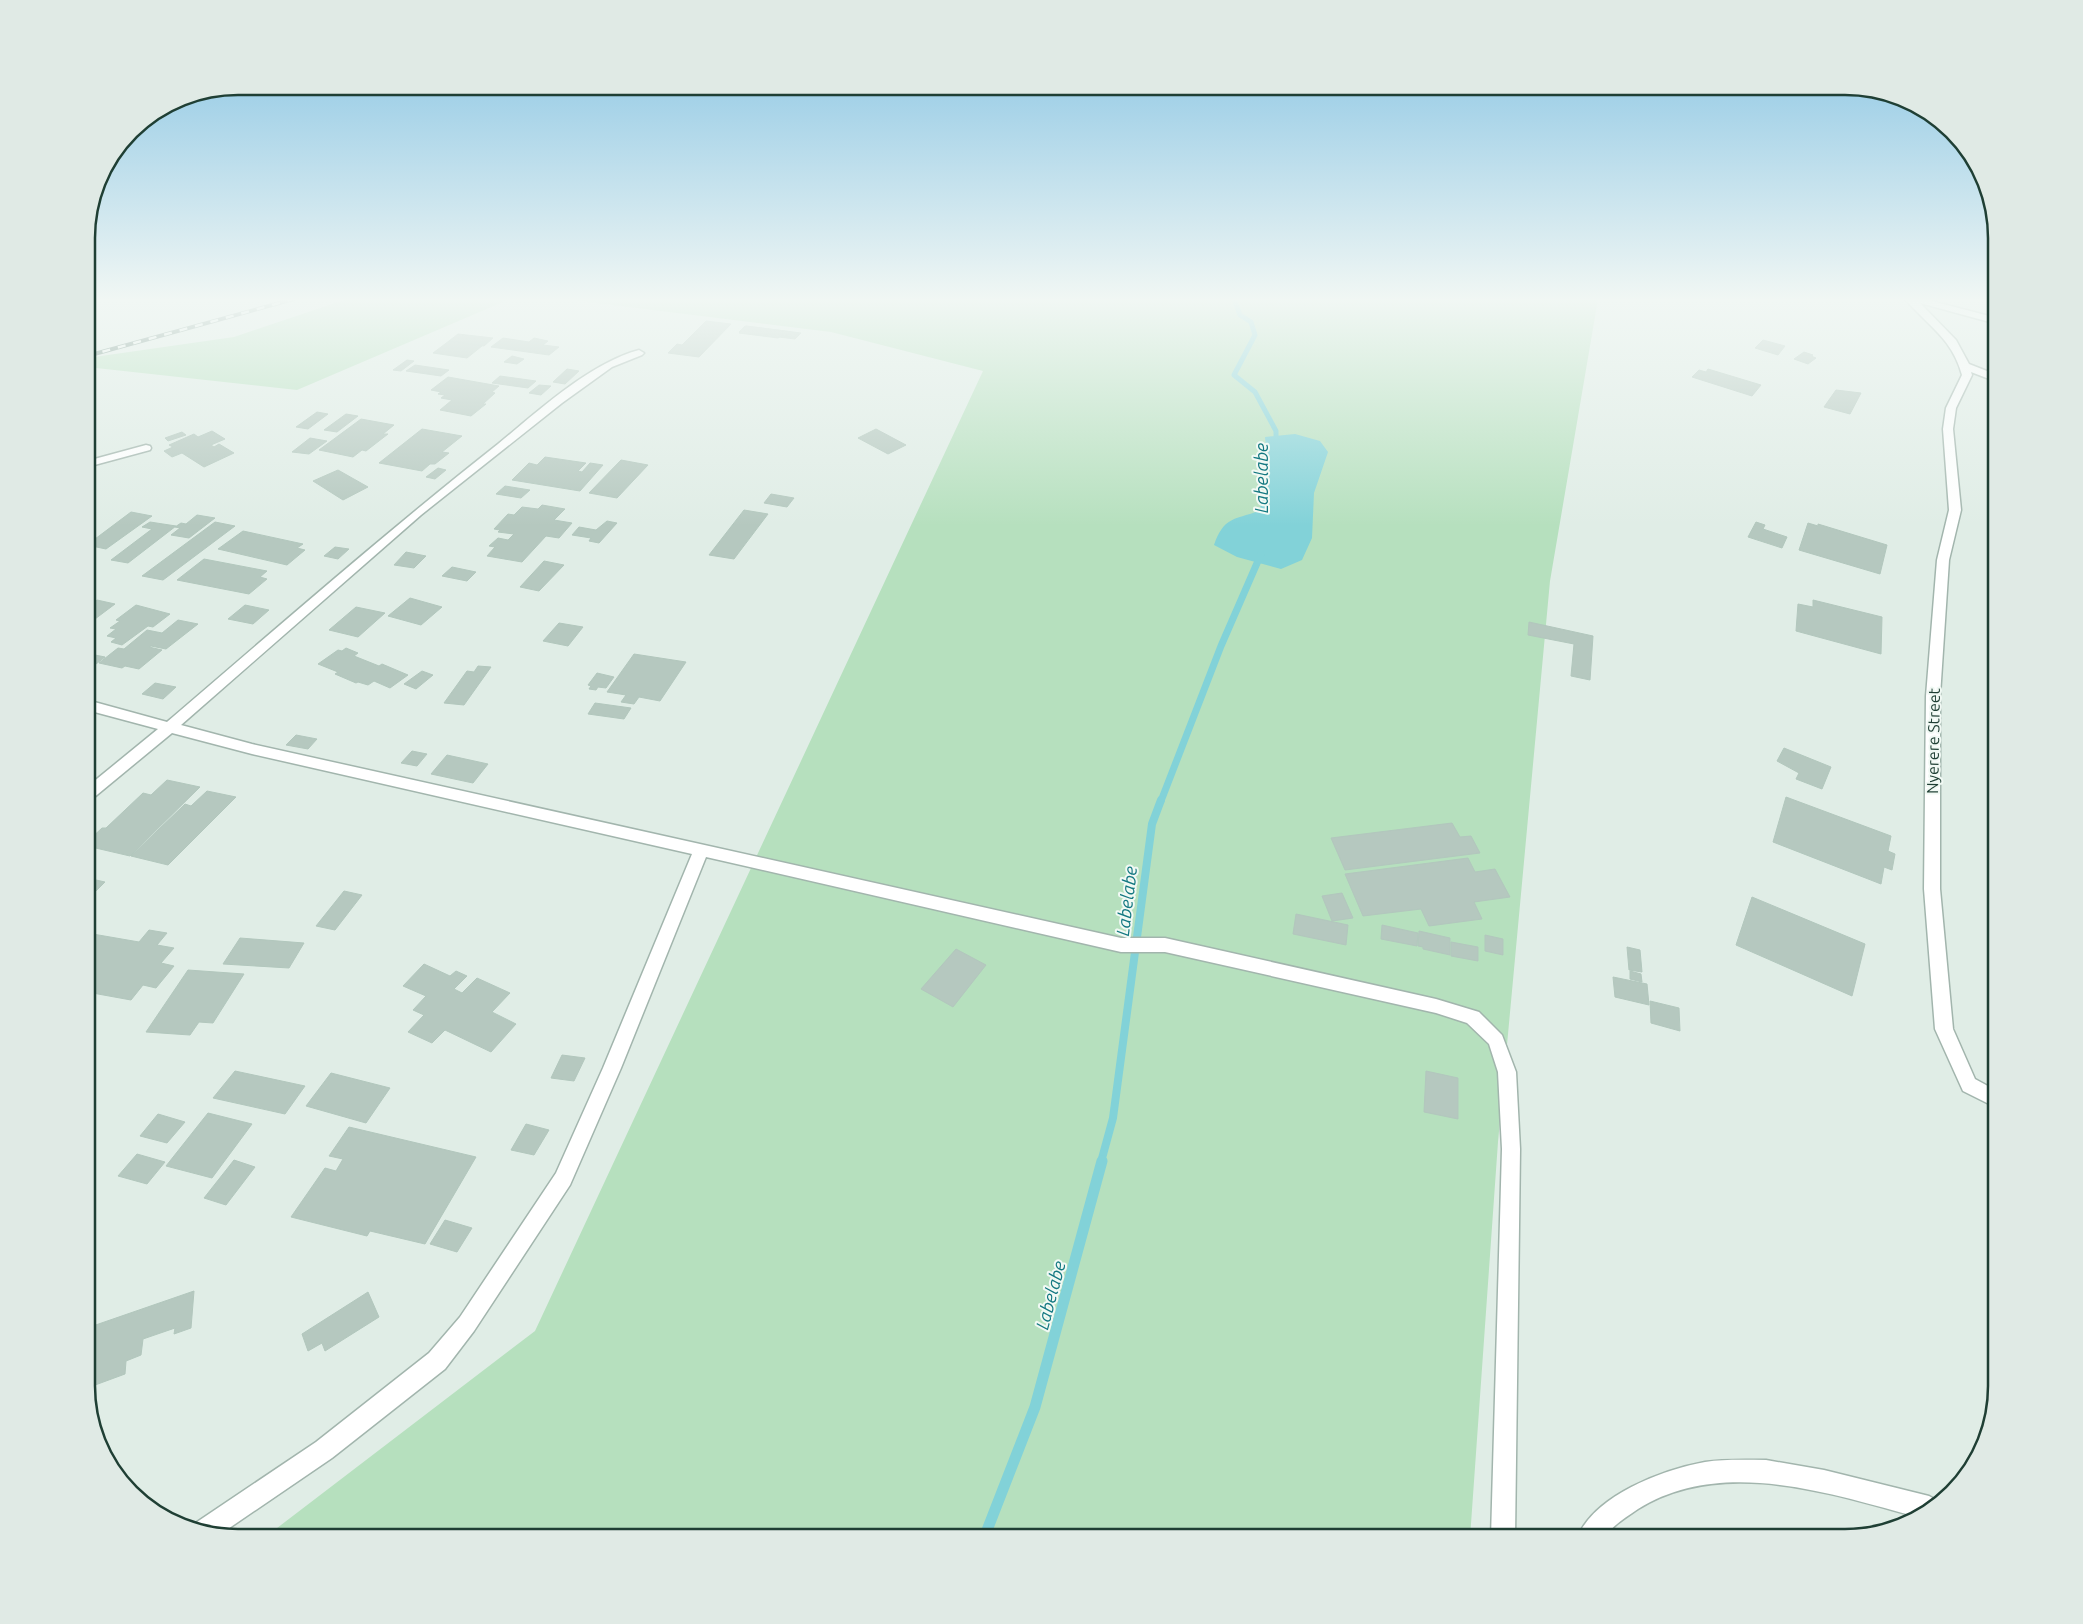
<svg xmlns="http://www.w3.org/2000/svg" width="2083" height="1624" font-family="Ubuntu,sans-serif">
  <rect width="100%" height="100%" fill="#e0ede6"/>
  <!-- green -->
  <g fill="#b6e0be">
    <path d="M 347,299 L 510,299 L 297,390 L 87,367 L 87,358 L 234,337 Z"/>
    <path d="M 564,299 L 1598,299 L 1550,581 L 1498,1142 L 1470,1538 L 264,1538 L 535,1331 L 983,371 L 831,332 Z"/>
  </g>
  <!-- water -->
  <path fill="#82d2d8" d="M 1295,434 L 1320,441 L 1328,452 L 1314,493 L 1312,538 L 1302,560 L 1281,569 L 1237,557 L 1214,545 C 1224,517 1233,520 1259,511 C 1267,487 1268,463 1265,437 Z"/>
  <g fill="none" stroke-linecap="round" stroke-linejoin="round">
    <!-- stream-far3 -->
    <path stroke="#82d2d8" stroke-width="5" d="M 1234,299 L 1240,315 L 1251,322 L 1255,335 L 1234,375 L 1255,392 L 1276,431 L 1276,446"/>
    <!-- stream-far2 -->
    <path stroke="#82d2d8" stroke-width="7" d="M 1161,801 L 1221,646 L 1261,554"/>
    <!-- stream-far1 -->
    <path stroke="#82d2d8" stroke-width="8" d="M 1101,1162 L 1113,1118 L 1152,824 L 1161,800"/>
    <!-- stream -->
    <path stroke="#82d2d8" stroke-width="11" d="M 984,1538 L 1035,1407 L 1102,1161"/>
  </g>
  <!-- building -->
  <g fill="#b5c8bf" stroke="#b2c7bd">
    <path d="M 706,321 L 731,324 L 699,357 L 668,353 L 677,344 L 682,345 Z"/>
    <path d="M 745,326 L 801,333 L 795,339 L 739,332 Z"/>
    <path d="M 746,326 L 785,331 L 798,333 L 794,337 L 781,336 L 778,338 L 739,333 Z"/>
    <path d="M 458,334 L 493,338 L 484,346 L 449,341 Z"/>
    <path d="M 503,338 L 529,342 L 534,338 L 548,341 L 543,345 L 559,347 L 549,355 L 491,347 Z"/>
    <path d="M 1763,340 L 1785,346 L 1778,355 L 1755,348 Z"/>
    <path d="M 449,341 L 482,346 L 467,358 L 433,353 Z"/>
    <path d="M 1804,352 L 1813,355 L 1811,356 L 1816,358 L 1808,364 L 1794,359 Z"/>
    <path d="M 512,356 L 524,359 L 517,364 L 504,362 Z"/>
    <path d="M 407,360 L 414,361 L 401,371 L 393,370 Z"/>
    <path d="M 415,365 L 449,370 L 441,376 L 406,371 Z"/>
    <path d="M 567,369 L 579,371 L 565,384 L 553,382 Z"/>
    <path d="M 1708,369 L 1761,385 L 1752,396 L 1692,377 L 1699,370 L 1706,372 Z"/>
    <path d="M 500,376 L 536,381 L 528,388 L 492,383 Z"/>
    <path d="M 448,377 L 499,386 L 492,392 L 495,393 L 483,404 L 486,404 L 471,416 L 440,410 L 452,400 L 441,398 L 445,395 L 438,394 L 441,392 L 431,390 Z"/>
    <path d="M 539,385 L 551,386 L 541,395 L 529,393 Z"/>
    <path d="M 1836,390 L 1861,393 L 1850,414 L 1824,407 Z"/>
    <path d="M 317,412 L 328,414 L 308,429 L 296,427 Z"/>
    <path d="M 346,414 L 358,416 L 337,432 L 324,430 Z"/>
    <path d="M 361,419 L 394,425 L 383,434 L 388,434 L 366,451 L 362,450 L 353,457 L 319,450 Z"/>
    <path d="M 422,429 L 462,436 L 442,452 L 449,453 L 435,464 L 430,464 L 422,471 L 379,463 Z"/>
    <path d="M 876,429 L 906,445 L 888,454 L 858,438 Z"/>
    <path d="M 212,431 L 225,439 L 211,445 L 214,447 L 219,444 L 234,453 L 204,467 L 182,453 L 172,457 L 164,451 L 173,447 L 169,445 L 194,434 L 198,437 Z"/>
    <path d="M 182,432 L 186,435 L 168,441 L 165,438 Z"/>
    <path d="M 310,438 L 327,441 L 309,454 L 292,452 Z"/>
    <path d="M 545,457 L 586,463 L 578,471 L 582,472 L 590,463 L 603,465 L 580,491 L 512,480 L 529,463 L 537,465 Z"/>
    <path d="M 621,460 L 648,465 L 617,498 L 589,493 Z"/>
    <path d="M 438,468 L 446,470 L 435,479 L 426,477 Z"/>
    <path d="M 338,470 L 368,487 L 343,500 L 313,481 Z"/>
    <path d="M 505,486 L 530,490 L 521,498 L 496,494 Z"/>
    <path d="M 771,494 L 794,498 L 787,507 L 764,503 Z"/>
    <path d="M 542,505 L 565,509 L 554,520 L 572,523 L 559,538 L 546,536 L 522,562 L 487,556 L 495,547 L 489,546 L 498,538 L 508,540 L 514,534 L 498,532 L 500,530 L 494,529 L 508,514 L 514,515 L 522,507 L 538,509 Z"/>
    <path d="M 744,510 L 768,514 L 734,559 L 709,555 Z"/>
    <path d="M 131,512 L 152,516 L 106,549 L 87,545 Z"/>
    <path d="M 197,515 L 215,518 L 189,538 L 171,535 L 180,528 L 175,527 L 181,523 L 186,524 Z"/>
    <path d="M 607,521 L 617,523 L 599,543 L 589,541 L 591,538 L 572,535 L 579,527 L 596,530 Z"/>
    <path d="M 150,522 L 176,526 L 128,563 L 111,560 L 152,529 L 142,527 Z"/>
    <path d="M 215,522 L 235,526 L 163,580 L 142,576 Z"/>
    <path d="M 1756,522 L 1765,525 L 1763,529 L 1787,537 L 1782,548 L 1748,537 Z"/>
    <path d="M 1808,523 L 1818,526 L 1818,524 L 1887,545 L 1880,574 L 1799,550 Z"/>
    <path d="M 243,531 L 303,544 L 297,548 L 305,550 L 287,565 L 218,549 Z"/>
    <path d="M 335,547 L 349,549 L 338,559 L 324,556 Z"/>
    <path d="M 406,552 L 426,556 L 414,568 L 394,565 Z"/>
    <path d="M 204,559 L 267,571 L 260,577 L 267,579 L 249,594 L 177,580 Z"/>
    <path d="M 544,561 L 564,565 L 539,591 L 520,587 Z"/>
    <path d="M 452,567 L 476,572 L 467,581 L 442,576 Z"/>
    <path d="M 410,598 L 442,607 L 421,625 L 388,616 Z"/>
    <path d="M 97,600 L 115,604 L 87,625 L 87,608 Z"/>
    <path d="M 1813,600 L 1882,617 L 1881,654 L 1796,631 L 1798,604 L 1813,607 Z"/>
    <path d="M 136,605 L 170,614 L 153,627 L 148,626 L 122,645 L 111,642 L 116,638 L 107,636 L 116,629 L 110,628 L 120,621 L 116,620 Z"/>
    <path d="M 245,605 L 269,610 L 253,624 L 228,619 Z"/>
    <path d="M 356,607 L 385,613 L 358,637 L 329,630 Z"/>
    <path d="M 178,620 L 198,624 L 166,649 L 151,646 L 149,647 L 162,650 L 139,669 L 125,666 L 122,668 L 99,663 L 118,648 L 124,649 L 147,630 L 162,633 Z"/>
    <path d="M 1529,622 L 1593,636 L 1590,680 L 1571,676 L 1574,644 L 1528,635 Z"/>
    <path d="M 559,623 L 583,627 L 568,646 L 543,641 Z"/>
    <path d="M 346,648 L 358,653 L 354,656 L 379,666 L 382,664 L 408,675 L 390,688 L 374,681 L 368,685 L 358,682 L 356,683 L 335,674 L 338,672 L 318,664 L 338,650 L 342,651 Z"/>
    <path d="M 634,654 L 686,662 L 660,701 L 639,697 L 634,704 L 621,702 L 626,695 L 607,692 Z"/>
    <path d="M 95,655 L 105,657 L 87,671 L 87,661 Z"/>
    <path d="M 478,666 L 491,667 L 464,705 L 444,703 L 467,671 L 474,672 Z"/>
    <path d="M 422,671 L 433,675 L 416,689 L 404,684 Z"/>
    <path d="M 597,673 L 614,677 L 606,688 L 598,687 L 596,690 L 589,689 L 591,686 L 588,685 Z"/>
    <path d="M 155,683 L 176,687 L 163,699 L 142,694 Z"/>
    <path d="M 595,703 L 631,708 L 624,719 L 588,714 Z"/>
    <path d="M 296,735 L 317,739 L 308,749 L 286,745 Z"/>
    <path d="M 1784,748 L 1831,767 L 1822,789 L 1796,779 L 1799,773 L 1777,761 Z"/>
    <path d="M 412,751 L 427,754 L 417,766 L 401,763 Z"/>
    <path d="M 447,755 L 488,764 L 473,783 L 431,774 Z"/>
    <path d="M 167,780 L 200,787 L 130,856 L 87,846 L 87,842 L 102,828 L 106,828 L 143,793 L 151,795 Z"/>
    <path d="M 207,791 L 236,797 L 168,865 L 131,856 L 185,804 L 191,806 Z"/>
    <path d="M 1786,797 L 1891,836 L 1888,851 L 1895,854 L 1892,870 L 1884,867 L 1881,884 L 1773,842 Z"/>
    <path d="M 1452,823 L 1460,837 L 1471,836 L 1480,853 L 1345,870 L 1331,838 Z"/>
    <path d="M 1468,858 L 1475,872 L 1495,869 L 1510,897 L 1474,902 L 1482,919 L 1429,926 L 1421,909 L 1363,916 L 1345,874 Z"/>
    <path d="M 87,878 L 105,882 L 87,900 Z"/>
    <path d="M 344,891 L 362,895 L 335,930 L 316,926 Z"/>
    <path d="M 1342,893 L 1353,918 L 1332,921 L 1322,896 Z"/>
    <path d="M 1752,897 L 1865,944 L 1852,996 L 1736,945 Z"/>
    <path d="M 1296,914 L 1348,925 L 1346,945 L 1293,934 Z"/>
    <path d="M 1382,925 L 1418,933 L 1417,946 L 1381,939 Z"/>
    <path d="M 149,930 L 167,933 L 157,945 L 174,948 L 161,963 L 174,966 L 156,988 L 143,985 L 131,1000 L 87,992 L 87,933 L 139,942 Z"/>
    <path d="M 1419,931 L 1450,938 L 1450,955 L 1423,949 L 1423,947 L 1418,946 Z"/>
    <path d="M 1485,935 L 1503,939 L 1503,955 L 1485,951 Z"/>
    <path d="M 240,938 L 304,943 L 289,968 L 223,964 Z"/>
    <path d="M 1451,942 L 1478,947 L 1478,961 L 1451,956 Z"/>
    <path d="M 1627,947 L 1640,950 L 1642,972 L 1629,970 Z"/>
    <path d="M 956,949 L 986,965 L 953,1007 L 921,989 Z"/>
    <path d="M 424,964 L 450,976 L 456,971 L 467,976 L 454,989 L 462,993 L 477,978 L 510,993 L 492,1012 L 516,1024 L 491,1052 L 445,1030 L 432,1043 L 408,1032 L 424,1015 L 413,1010 L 426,996 L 403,986 Z"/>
    <path d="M 188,970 L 244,974 L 213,1023 L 199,1022 L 190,1035 L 146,1032 Z"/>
    <path d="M 1630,971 L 1641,974 L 1642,982 L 1630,979 Z"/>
    <path d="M 1613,977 L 1647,984 L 1649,1005 L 1615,997 Z"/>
    <path d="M 1650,1001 L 1679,1008 L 1680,1031 L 1651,1023 Z"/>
    <path d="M 562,1055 L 585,1058 L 574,1081 L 551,1078 Z"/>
    <path d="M 235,1071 L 305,1086 L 285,1114 L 213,1098 Z"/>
    <path d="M 1426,1071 L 1458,1078 L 1458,1119 L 1424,1112 Z"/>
    <path d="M 331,1073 L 390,1088 L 366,1123 L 306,1106 Z"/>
    <path d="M 208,1113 L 252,1124 L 212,1178 L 166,1166 Z"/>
    <path d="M 158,1114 L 185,1122 L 167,1143 L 140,1136 Z"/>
    <path d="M 526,1124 L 549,1130 L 534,1155 L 511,1150 Z"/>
    <path d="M 349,1127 L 476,1157 L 425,1244 L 370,1231 L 367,1236 L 291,1217 L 325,1168 L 336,1171 L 343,1159 L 329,1156 Z"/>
    <path d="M 137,1154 L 165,1162 L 147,1184 L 118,1176 Z"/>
    <path d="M 234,1160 L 255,1167 L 226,1205 L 204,1198 Z"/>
    <path d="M 445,1220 L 472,1228 L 457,1252 L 430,1244 Z"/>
    <path d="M 194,1291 L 191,1328 L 174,1334 L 175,1328 L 143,1339 L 141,1355 L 126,1361 L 125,1374 L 87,1388 L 87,1328 Z"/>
    <path d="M 368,1292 L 379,1317 L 325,1351 L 322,1343 L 308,1351 L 302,1334 Z"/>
  </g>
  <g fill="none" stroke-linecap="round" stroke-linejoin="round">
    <defs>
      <g id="minor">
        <path d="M 1905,299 L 1924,299 L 1997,318 L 1997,324 L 1920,303 L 1956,340 L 1969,364 L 1997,375 L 1997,382 L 1971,372 L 1972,375 L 1956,408 L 1953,429 L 1961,510 L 1949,560 L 1940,696 L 1940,889 L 1953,1029 L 1975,1079 L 1997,1091 L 1997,1108 L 1963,1091 L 1935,1029 L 1924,889 L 1926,696 L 1937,560 L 1949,510 L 1943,429 L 1946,408 L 1962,375 C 1952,338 1928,326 1905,299 Z"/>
        <path d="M 639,350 L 644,353 L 642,355 L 612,367 L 562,403 L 421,515 L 181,725 L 252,744 L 1121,938 L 1165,938 L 1436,999 L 1479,1012 L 1502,1035 L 1516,1072 L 1520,1149 L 1515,1538 L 1491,1538 L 1502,1149 L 1498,1072 L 1489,1044 L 1467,1023 L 1436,1013 L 1165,952 L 1121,952 L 706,857 L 621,1068 L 570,1185 L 474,1331 L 445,1369 L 332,1458 L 219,1535 L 191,1530 L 194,1524 L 316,1442 L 429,1353 L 460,1317 L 556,1173 L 603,1068 L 692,854 L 252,754 L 172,733 L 92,799 L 87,800 L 87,787 L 158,729 L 87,710 L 87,700 L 167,722 C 277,628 385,533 498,444 C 537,412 590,363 639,350 Z"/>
        <path d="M 146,445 L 150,446 L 151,448 L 150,450 L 87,467 L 87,461 Z"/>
        <path d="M 1766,1460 L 1824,1470 L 1929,1496 L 1938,1501 L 1918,1517 C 1831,1494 1722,1456 1638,1509 C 1625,1518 1613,1525 1604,1538 L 1577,1538 C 1595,1495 1662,1470 1705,1462 C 1724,1459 1746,1460 1766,1460 Z"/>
      </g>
    </defs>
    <!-- minor casing -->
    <use href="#minor" stroke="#a2b5ad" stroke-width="3"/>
    <!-- minor -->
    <use href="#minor" fill="#fff" fill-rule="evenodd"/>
    <defs>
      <path id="rail" d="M 87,356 L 294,299"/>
    </defs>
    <!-- rail casing -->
    <use href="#rail" stroke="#597b6f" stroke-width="4"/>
    <!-- rail -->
    <use href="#rail" stroke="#f1f9f4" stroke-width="2.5" stroke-dasharray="8" stroke-linecap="butt"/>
  </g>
  <!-- sky -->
  <linearGradient id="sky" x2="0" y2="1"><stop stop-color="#7fc0e2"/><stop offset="0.57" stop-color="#f1f7f4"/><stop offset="1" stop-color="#f1f7f4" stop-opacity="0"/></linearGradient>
  <rect width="2083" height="526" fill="url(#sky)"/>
  <g text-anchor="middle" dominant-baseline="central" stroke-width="4" stroke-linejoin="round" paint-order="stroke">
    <!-- street labels -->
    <g font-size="16" fill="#1f3f34" stroke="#f1f9f4">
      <text transform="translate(1933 741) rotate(-89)">Nyerere Street</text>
    </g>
    <!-- water labels -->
    <g font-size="18" font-style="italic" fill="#137881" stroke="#f1f9f4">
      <text transform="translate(1261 478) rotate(-90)">Labelabe</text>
      <text transform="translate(1126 901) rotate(-83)">Labelabe</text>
      <text transform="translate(1050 1295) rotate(-75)">Labelabe</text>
    </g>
  </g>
  <!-- crop -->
  <path d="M0 0H2083V1624H0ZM238 95H1845A143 143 0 0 1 1988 238V1386A143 143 0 0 1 1845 1529H238A143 143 0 0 1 95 1386V238A143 143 0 0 1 238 95Z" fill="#e0eae5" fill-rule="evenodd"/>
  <path fill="none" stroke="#1f3f34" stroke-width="2.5" d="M238 95H1845A143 143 0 0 1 1988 238V1386A143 143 0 0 1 1845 1529H238A143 143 0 0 1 95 1386V238A143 143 0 0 1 238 95Z"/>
</svg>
